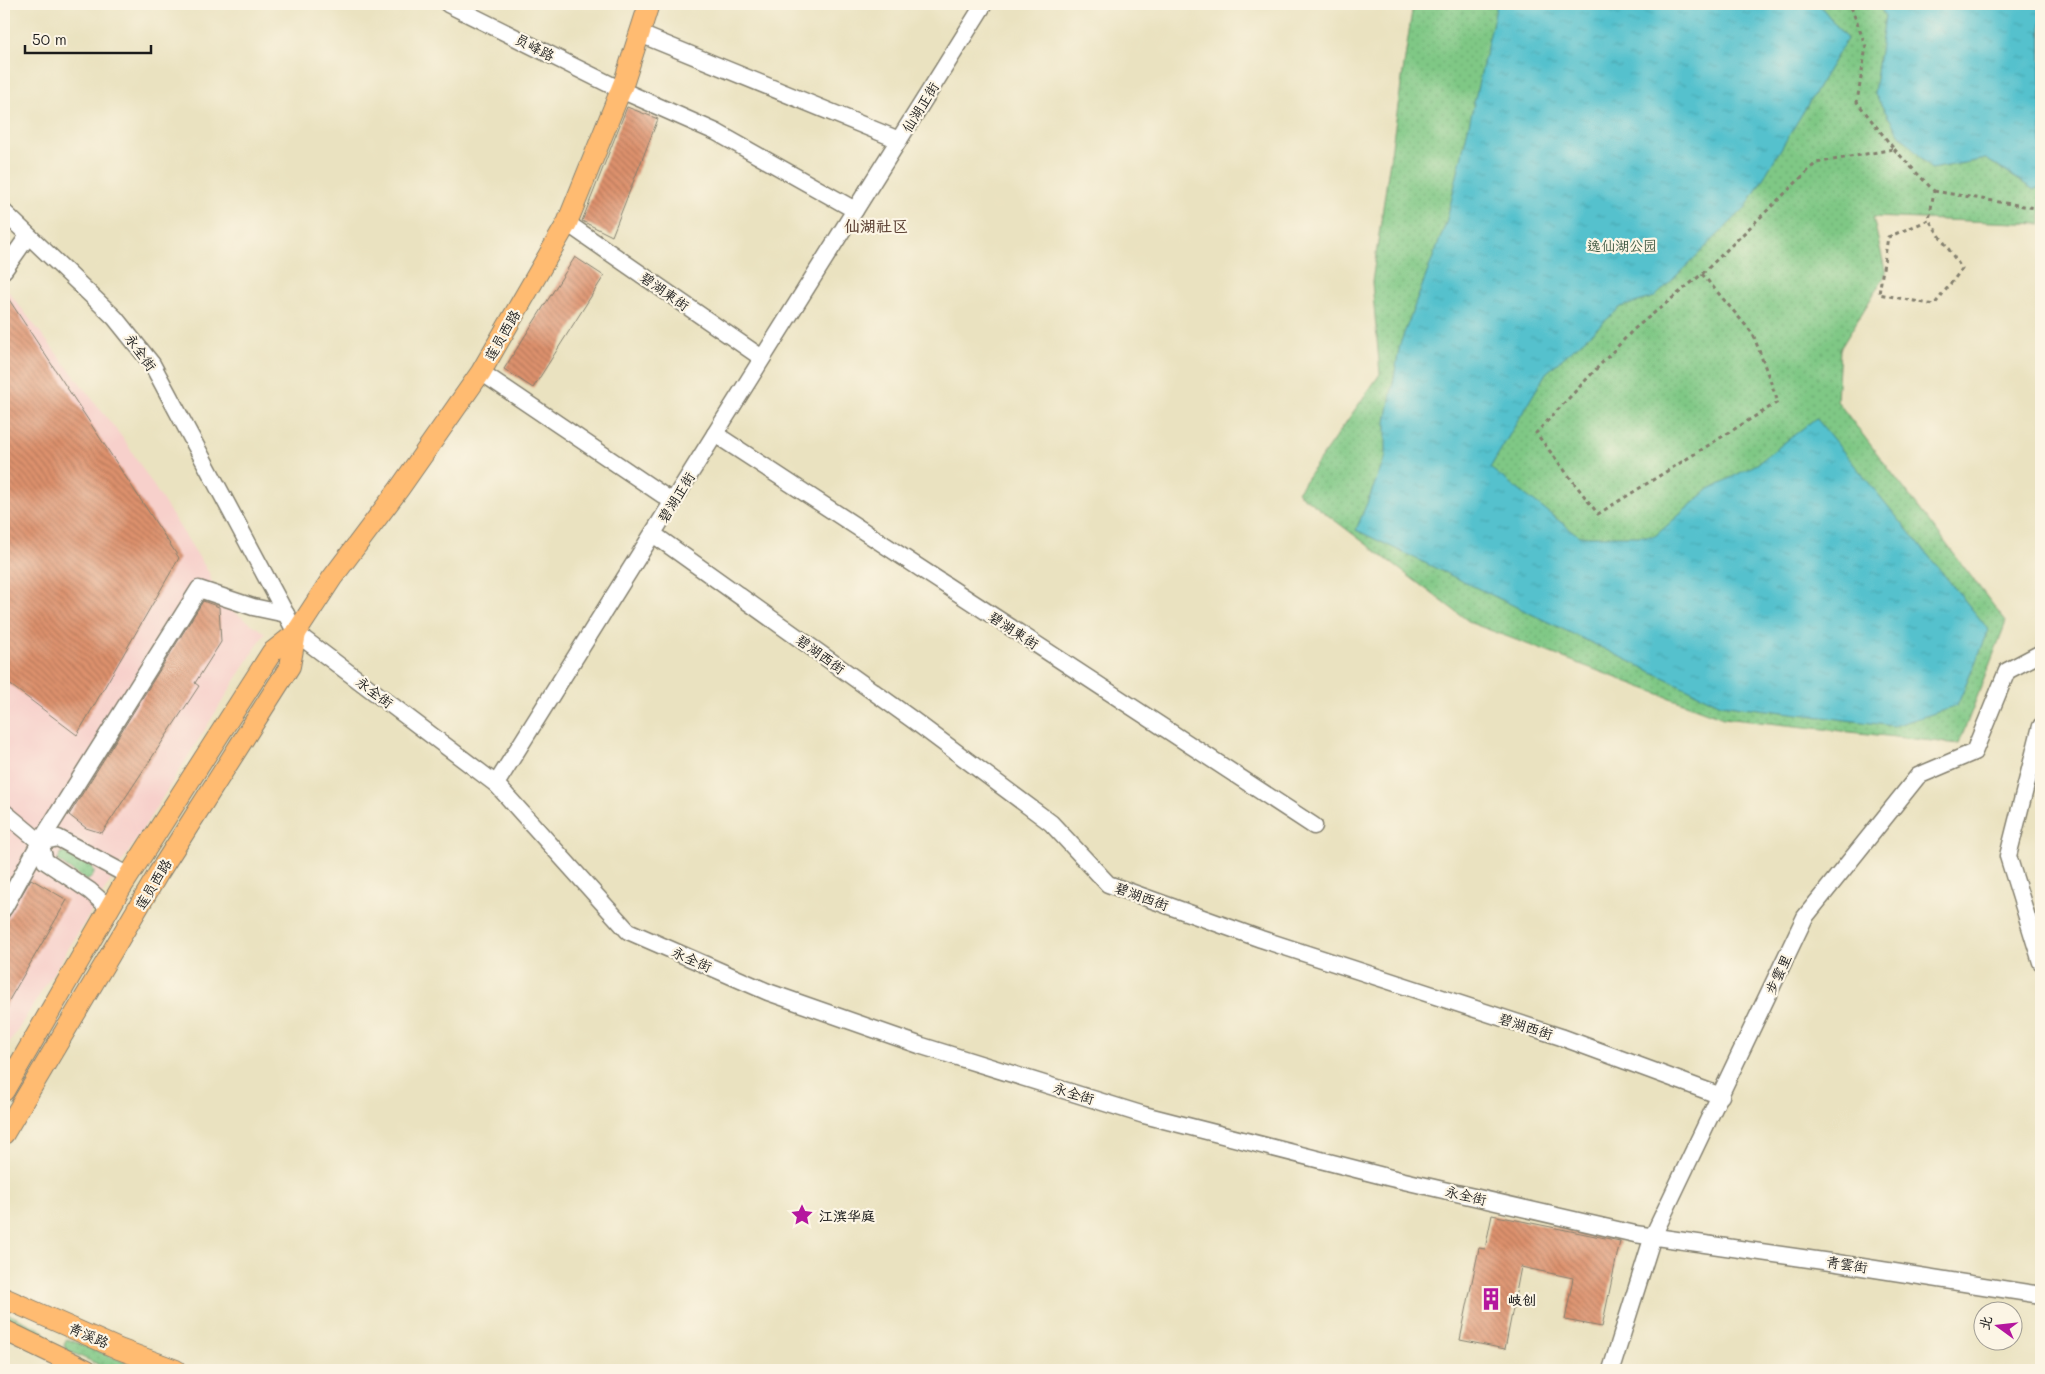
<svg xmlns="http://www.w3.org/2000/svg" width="2045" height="1374" font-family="Mali,'LXGW WenKai TC',sans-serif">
  <defs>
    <pattern id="grass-dots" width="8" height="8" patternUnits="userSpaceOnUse" patternTransform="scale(1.25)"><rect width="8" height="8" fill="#7fc885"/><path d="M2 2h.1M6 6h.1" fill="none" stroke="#6dab72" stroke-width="1.8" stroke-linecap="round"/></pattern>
    <pattern id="water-ripples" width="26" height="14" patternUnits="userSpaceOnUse" patternTransform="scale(1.25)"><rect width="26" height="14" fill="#54c1cd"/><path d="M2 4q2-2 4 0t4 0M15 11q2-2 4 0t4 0" fill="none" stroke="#49a5af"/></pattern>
    <pattern id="building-back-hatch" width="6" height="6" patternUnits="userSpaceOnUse" patternTransform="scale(1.25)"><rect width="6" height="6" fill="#dd916d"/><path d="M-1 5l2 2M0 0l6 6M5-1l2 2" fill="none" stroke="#b27659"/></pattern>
  </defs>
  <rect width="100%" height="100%" fill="#fcf5e5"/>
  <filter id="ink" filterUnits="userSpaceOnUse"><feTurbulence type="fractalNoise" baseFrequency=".02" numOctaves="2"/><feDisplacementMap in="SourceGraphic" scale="10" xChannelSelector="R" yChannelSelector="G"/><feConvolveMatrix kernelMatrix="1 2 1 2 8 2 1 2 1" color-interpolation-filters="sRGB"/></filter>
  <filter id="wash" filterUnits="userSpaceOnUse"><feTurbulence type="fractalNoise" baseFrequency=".0096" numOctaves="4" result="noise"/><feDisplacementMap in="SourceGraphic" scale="20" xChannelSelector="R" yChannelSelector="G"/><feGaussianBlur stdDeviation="1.12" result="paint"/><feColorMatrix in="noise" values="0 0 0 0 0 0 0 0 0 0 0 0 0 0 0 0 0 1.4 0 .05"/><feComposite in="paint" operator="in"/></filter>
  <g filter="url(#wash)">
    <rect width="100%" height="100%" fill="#eae2c0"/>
    <!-- built -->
    <path fill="#f7d0cb" d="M 4,286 L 125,441 L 209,573 L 218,601 L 265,633 L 4,1052 Z"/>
    <!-- grass -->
    <g fill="url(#grass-dots)" stroke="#4e7250">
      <path d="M 1413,4 L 2041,4 L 2041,224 L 1873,217 L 1886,274 L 1840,349 L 1837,401 L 2006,622 L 1959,744 L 1723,718 L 1471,623 L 1297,492 L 1380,374 L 1372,282 Z"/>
      <path d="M 65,852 C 77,852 109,871 86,881 L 58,861 L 60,853 Z"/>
      <path d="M 4,1312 L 43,1330 L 45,1332 L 43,1338 L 41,1339 L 4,1321 Z"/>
      <path d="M 66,1340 L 70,1340 L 145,1370 L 111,1370 L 66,1350 L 64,1345 Z"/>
    </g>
    <!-- water -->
    <g fill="url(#water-ripples)" stroke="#386e74">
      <path d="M 1497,4 L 1819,4 L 1847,39 L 1746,207 L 1655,297 L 1621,307 L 1546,373 L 1490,468 L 1579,536 L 1655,536 L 1709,489 L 1757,464 L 1816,418 L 1989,630 L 1957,706 L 1894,726 L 1719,704 L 1356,530 L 1386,456 L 1386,422 L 1400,344 L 1446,223 Z"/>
      <path d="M 1878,4 L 2041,4 L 2041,186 L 2034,190 L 1986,159 L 1931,169 L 1897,131 L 1874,93 L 1885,16 Z"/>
    </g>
    <g id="blocks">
      <!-- building -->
      <g fill="url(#building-back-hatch)">
        <path d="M 627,107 L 658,119 L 612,236 L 582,221 Z"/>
        <path d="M 575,257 L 604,276 L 533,388 L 504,369 Z"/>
        <path d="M 4,292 L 179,558 L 77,735 L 4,680 Z"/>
        <path d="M 203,601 L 219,607 L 221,642 L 195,683 L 199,686 L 102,833 L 86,828 L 69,815 Z"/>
        <path d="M 31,879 L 67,900 L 4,1009 L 4,925 Z"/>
        <path d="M 1492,1215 L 1620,1241 L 1602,1327 L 1565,1320 L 1573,1278 L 1521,1267 L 1505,1349 L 1460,1340 L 1479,1248 L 1485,1249 Z"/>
      </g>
    </g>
  </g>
  <g filter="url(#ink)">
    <use href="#blocks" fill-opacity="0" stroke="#837f6e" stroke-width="1"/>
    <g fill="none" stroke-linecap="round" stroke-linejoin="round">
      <defs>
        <g id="minor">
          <path d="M 448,4 L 621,90 L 716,132 L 855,210"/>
          <path d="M 640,34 L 899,140"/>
          <path d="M 4,212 L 115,318 L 152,364 L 296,633 L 496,784 L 628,931 L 768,992 L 922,1046 L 1144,1115 L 1391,1178 L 1635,1234 L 1837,1263 L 2041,1295"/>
          <path d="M 567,223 L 762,358"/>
          <path d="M 4,270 L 28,236"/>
          <path d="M 481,372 L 673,502"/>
          <path d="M 715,434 L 1314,826"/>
          <path d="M 653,534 L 913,720 L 1051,823 L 1108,884 L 1261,939 L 1561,1037 L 1721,1096"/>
          <path d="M 2041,726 L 2008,856 L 2041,962"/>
          <path d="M 496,784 L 984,4"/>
          <path d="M 4,812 L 40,842 L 45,861 L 90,891 L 109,908"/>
          <path d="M 40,842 L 58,838 L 129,876"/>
          <path d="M 4,908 L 40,842 L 199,589 L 253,607 L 286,614"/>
          <path d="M 1611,1370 L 1653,1236 L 1805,917 L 1918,776 L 1974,752 L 2007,671 L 2041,653"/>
        </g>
        <g id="major">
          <path d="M 4,1091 L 121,888 L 272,652 L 296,633 L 332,578 L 399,489 L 481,372 L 567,223 L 624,82 L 649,4"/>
          <path d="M 4,1134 L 158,874 L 290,666 L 296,633"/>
          <path d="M 4,1298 L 119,1349 L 176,1370"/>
          <path d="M 4,1330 L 87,1370"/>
        </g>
      </defs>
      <!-- minor casing -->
      <use href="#minor" stroke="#837f6e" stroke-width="19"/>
      <!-- major casing -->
      <use href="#major" stroke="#837f6e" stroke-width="22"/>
      <!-- path -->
      <g stroke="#837f6e" stroke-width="3" stroke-dasharray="4 4" stroke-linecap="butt">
        <path d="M 1894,149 L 1934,191 L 1929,220 L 1888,237 L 1879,294 L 1934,305 L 1962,269 L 1929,220"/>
        <path d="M 1934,191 L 2041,209"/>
        <path d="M 1702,274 L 1753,334 L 1778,402 L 1598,514 L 1536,433 L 1633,330 L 1702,274 L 1816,163 L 1894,149 L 1857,102 L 1866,47 L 1850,4"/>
      </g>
      <!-- minor -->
      <use href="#minor" stroke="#fff" stroke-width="16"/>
      <!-- major -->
      <use href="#major" stroke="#ffbb71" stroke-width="20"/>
    </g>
  </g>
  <!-- icons -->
  <defs>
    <symbol id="sight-bare" viewBox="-9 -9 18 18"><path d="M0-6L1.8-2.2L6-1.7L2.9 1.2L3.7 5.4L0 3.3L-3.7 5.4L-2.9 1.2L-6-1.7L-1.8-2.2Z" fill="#b5179e" stroke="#fcf5e5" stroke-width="2.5" paint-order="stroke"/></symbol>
    <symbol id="building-bare" viewBox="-9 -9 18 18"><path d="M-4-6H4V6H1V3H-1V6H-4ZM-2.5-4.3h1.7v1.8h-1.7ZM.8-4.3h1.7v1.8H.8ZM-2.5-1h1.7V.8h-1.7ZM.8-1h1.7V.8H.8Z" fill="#b5179e" stroke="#fcf5e5" stroke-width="2.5" paint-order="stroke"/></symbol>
  </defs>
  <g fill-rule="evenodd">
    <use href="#sight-bare" x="786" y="1199" width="32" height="32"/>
    <use href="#building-bare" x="1475" y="1283" width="32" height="32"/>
  </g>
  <g text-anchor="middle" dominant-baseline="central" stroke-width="4.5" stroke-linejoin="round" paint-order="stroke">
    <!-- street labels -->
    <g font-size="14" fill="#1c1c1c" stroke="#fcf5e5">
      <text transform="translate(535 47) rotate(27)">员峰路</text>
      <text transform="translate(920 107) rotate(-58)">仙湖正街</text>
      <text transform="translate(665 291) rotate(35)">碧湖東街</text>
      <text transform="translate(502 335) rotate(-60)">莲员西路</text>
      <text transform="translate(141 352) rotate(54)">永全街</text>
      <text transform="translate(676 497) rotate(-58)">碧湖正街</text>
      <text transform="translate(1014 630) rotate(33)">碧湖東街</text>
      <text transform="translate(821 654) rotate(36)">碧湖西街</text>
      <text transform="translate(375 692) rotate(37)">永全街</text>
      <text transform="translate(153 884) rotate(-59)">莲员西路</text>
      <text transform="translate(1142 896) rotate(20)">碧湖西街</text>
      <text transform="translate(692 959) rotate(24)">永全街</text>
      <text transform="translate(1778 974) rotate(-65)">步雲里</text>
      <text transform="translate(1526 1026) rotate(18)">碧湖西街</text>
      <text transform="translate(1074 1093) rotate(17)">永全街</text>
      <text transform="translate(1466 1195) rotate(13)">永全街</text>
      <text transform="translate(1847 1264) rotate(9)">青雲街</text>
      <text transform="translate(89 1335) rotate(24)">青溪路</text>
    </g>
    <!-- park labels -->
    <g font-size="14" fill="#3f5841" stroke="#fcf5e5">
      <text x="1622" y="245">逸仙湖公园</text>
    </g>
    <!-- poi labels -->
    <g font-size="14" font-weight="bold" fill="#1c1c1c" stroke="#fcf5e5" text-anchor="start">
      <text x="819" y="1215">江滨华庭</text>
      <text x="1508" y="1299">岐创</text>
    </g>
    <!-- quarter labels -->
    <g font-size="16" font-weight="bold" fill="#604538" stroke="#fcf5e5">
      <text x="876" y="225">仙湖社区</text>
    </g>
  </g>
  <!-- margin -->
  <rect width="2045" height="1374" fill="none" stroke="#fcf5e5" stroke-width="20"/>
  <!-- north arrow -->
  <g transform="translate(1998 1326) rotate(285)"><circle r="24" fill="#fcf5e5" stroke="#a29e95"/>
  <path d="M0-4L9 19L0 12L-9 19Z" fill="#b5179e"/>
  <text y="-8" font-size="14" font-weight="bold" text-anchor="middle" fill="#1c1c1c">北</text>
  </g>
  <!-- scale -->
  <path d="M25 45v8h126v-8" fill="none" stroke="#1c1c1c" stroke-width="2.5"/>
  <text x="32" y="45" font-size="15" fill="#1c1c1c" stroke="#fcf5e5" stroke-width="4" paint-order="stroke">50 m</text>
</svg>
